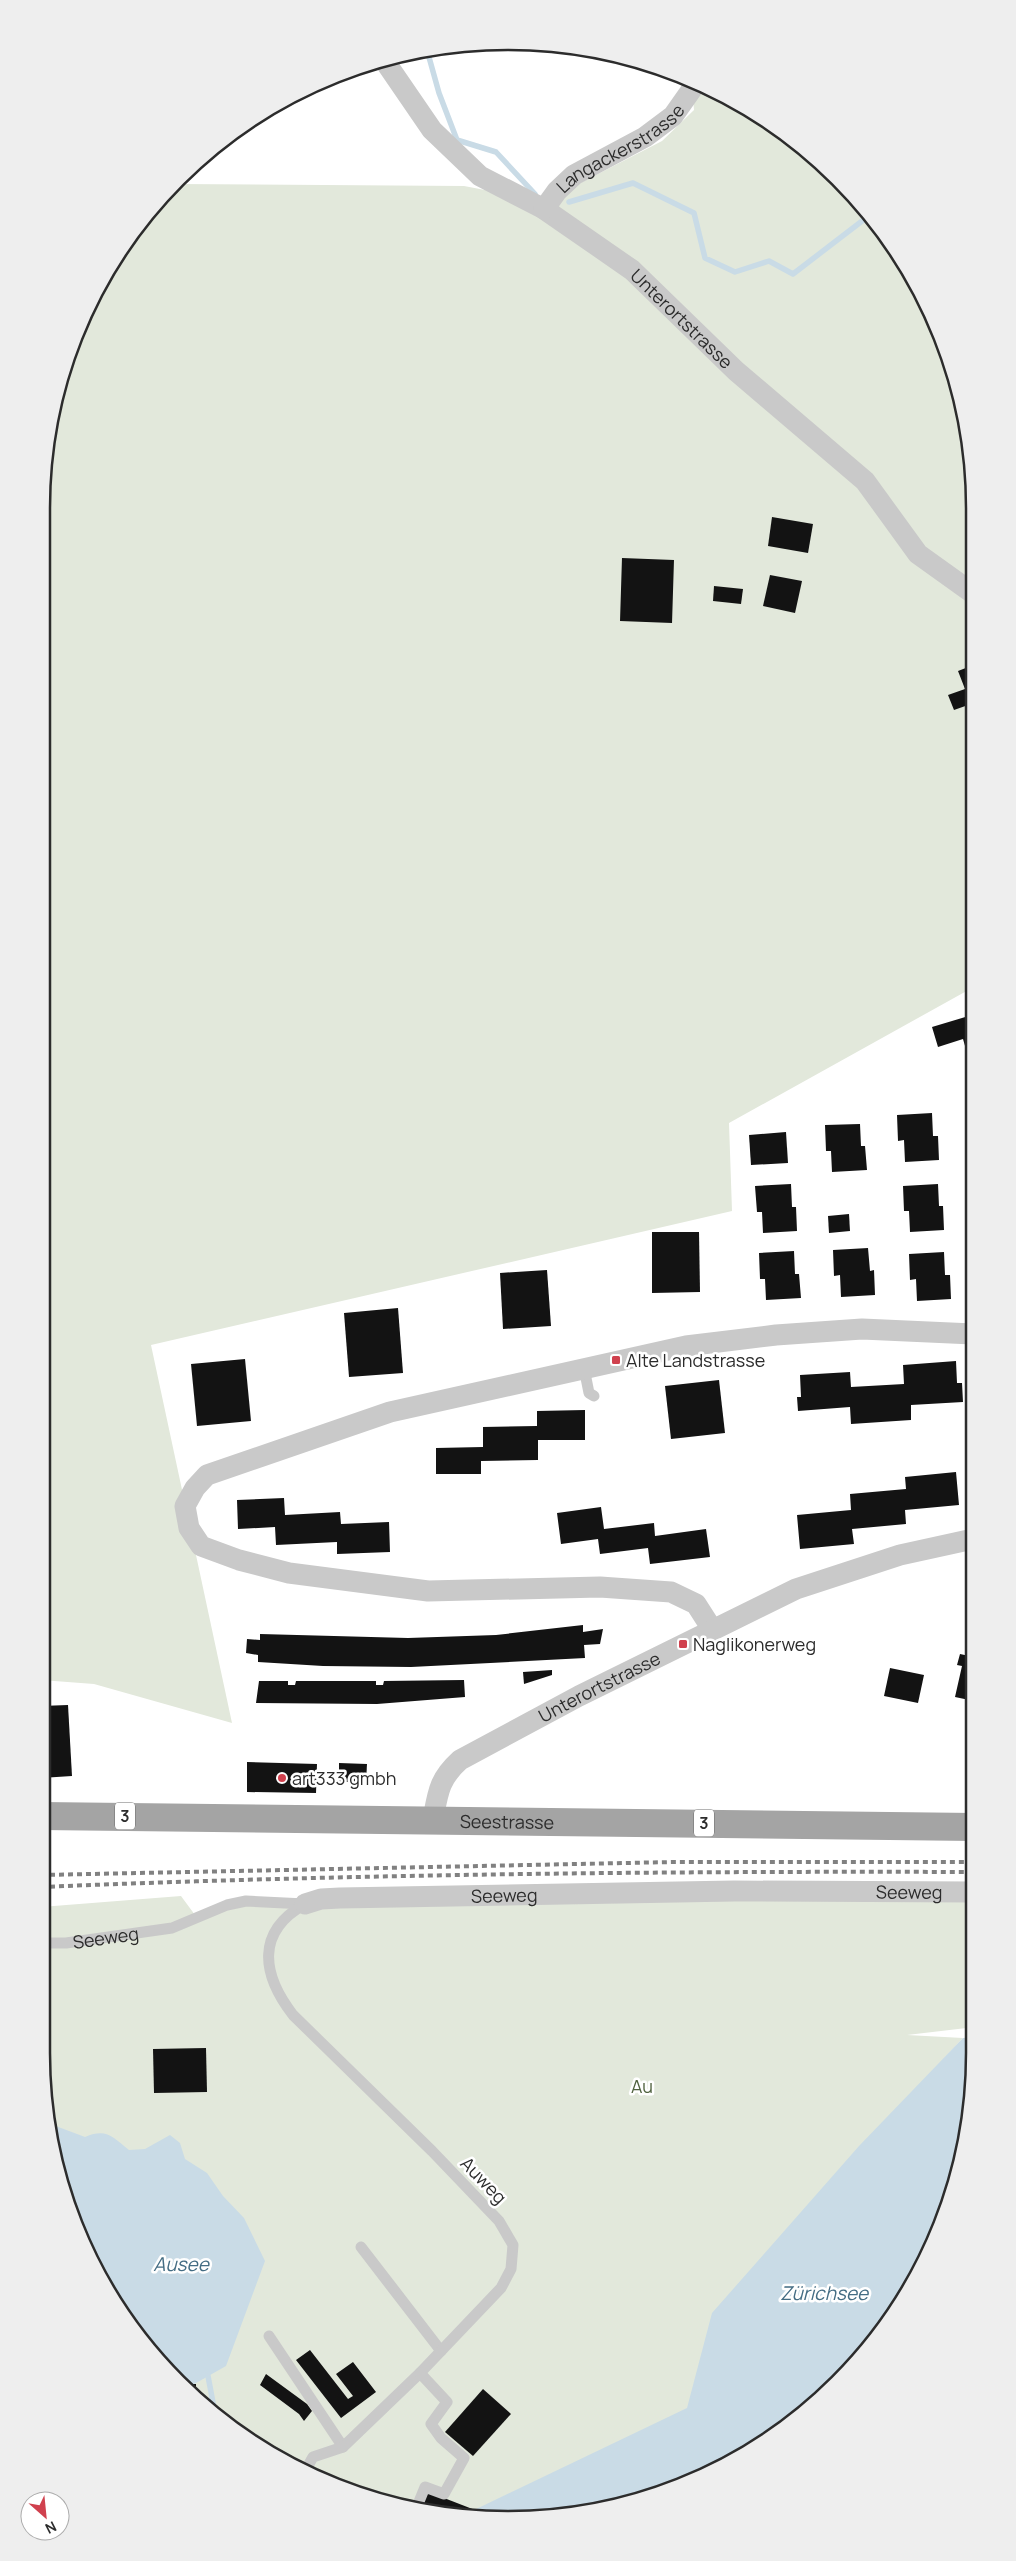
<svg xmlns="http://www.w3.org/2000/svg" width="1016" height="2561" font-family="Manrope,sans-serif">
  <rect width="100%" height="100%" fill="#fff"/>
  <!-- green -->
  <g fill="#e2e8db">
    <path d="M 692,86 L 767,120 L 859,200 L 927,302 L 971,447 L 972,988 L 729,1123 L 732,1211 L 151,1345 L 232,1723 L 94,1684 L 41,1680 L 41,508 L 57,387 L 90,301 L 138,224 L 175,184 L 464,186 L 560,204 L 567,190 L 662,141 L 694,110 Z"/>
    <path d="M 974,1892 L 975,2027 L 907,2035 L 963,2038 L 939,2064 L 781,2404 L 475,2510 L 447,2516 L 358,2495 L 275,2457 L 157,2361 L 104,2286 L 66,2203 L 41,2053 L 41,1907 L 181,1896 L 195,1915 L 227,1905 Z"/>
  </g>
  <!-- water -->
  <g fill="#c9dbe6">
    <path d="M 975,2037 L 975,2053 L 959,2174 L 926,2260 L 878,2337 L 767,2441 L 687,2484 L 599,2511 L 469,2515 L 472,2511 L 687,2408 L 712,2313 L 859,2146 L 963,2038 Z"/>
    <path d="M 53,2125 L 85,2137 C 107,2128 112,2137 129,2150 L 145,2149 L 170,2135 L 180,2143 L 185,2159 L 207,2173 L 223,2196 L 244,2218 L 265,2261 L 226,2366 L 189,2387 L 157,2361 L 104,2286 L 66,2203 Z"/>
  </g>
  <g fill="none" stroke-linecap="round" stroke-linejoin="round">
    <!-- stream -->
    <g stroke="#c9dbe6" stroke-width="5.5">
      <path d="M 427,50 L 439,93 L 457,140 L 496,152 L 535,194"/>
      <path d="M 569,202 L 633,183 L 694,213 L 705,258 L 735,272 L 769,261 L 793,274 L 866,218 L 872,219"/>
      <path d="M 208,2376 L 214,2408"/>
    </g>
  </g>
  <!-- building -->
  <g fill="#131313">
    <path d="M 772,517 L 813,524 L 808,553 L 768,546 Z"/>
    <path d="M 622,558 L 674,560 L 672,623 L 620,621 Z"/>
    <path d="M 770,575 L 802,581 L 795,613 L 763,606 Z"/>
    <path d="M 714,586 L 743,589 L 741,604 L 713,601 Z"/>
    <path d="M 971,666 L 971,704 L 954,710 L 948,695 L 965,689 L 958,671 Z"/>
    <path d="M 972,1015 L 972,1070 L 963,1039 L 938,1047 L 932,1027 Z"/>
    <path d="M 932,1113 L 933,1136 L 938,1136 L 939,1160 L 905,1162 L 904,1140 L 898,1141 L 897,1115 Z"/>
    <path d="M 860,1124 L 861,1146 L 865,1146 L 867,1170 L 832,1172 L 831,1151 L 826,1151 L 825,1125 Z"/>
    <path d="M 786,1132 L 788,1163 L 751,1165 L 749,1135 Z"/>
    <path d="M 791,1184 L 792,1207 L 796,1207 L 797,1231 L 763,1233 L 762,1212 L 757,1212 L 755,1186 Z"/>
    <path d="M 938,1184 L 939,1206 L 943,1206 L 944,1230 L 910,1232 L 909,1211 L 904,1211 L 903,1186 Z"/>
    <path d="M 849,1214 L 850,1231 L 829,1233 L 828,1216 Z"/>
    <path d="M 652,1232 L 699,1232 L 700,1292 L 652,1293 Z"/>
    <path d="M 868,1248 L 870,1271 L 874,1270 L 875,1295 L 841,1297 L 840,1275 L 834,1276 L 833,1250 Z"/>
    <path d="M 794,1251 L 795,1274 L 799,1274 L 801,1298 L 766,1300 L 765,1279 L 760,1279 L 759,1253 Z"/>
    <path d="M 944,1252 L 945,1275 L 950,1275 L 951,1299 L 917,1301 L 916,1279 L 910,1280 L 909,1254 Z"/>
    <path d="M 547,1270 L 551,1326 L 503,1329 L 500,1273 Z"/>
    <path d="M 398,1308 L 403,1373 L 349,1377 L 344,1313 Z"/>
    <path d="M 245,1359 L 251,1421 L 197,1426 L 191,1364 Z"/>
    <path d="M 956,1361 L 957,1383 L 962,1383 L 963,1402 L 911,1405 L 911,1420 L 851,1424 L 850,1407 L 798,1411 L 797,1397 L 801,1397 L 800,1375 L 850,1372 L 851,1387 L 904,1384 L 903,1365 Z"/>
    <path d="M 719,1380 L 725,1433 L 671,1439 L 665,1386 Z"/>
    <path d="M 585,1410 L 585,1440 L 538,1440 L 538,1460 L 481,1461 L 481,1474 L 436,1474 L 436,1448 L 483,1447 L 483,1427 L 537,1426 L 537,1411 Z"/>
    <path d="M 956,1472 L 959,1505 L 905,1510 L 906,1524 L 852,1529 L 854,1544 L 800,1549 L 797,1515 L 851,1510 L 850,1494 L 906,1489 L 905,1477 Z"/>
    <path d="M 284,1498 L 285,1515 L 340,1512 L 341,1524 L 389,1522 L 390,1552 L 337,1554 L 337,1542 L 276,1545 L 275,1527 L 238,1529 L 237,1500 Z"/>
    <path d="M 601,1507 L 604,1529 L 654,1523 L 655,1536 L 706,1529 L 710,1557 L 650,1564 L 648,1548 L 600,1554 L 598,1539 L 561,1544 L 557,1513 Z"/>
    <path d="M 583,1625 L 583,1632 L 603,1629 L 600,1644 L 584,1645 L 585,1658 L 411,1667 L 323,1666 L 258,1662 L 258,1655 L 246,1653 L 247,1639 L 260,1640 L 260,1634 L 408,1638 L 496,1635 Z"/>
    <path d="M 960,1654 L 974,1657 L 974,1701 L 955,1697 L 962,1666 L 957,1665 Z"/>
    <path d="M 890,1668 L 924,1675 L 918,1703 L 884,1696 Z"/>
    <path d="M 552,1670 L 552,1675 L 524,1684 L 523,1672 Z"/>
    <path d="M 464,1680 L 465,1697 L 377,1704 L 256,1703 L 259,1681 L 288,1681 L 288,1685 L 295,1685 L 296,1681 L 376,1681 L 376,1685 L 383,1685 L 384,1681 Z"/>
    <path d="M 68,1705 L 72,1776 L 41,1778 L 41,1706 Z"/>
    <path d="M 247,1762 L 317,1764 L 316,1793 L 247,1792 Z"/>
    <path d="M 339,1763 L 367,1764 L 366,1782 L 339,1782 Z"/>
    <path d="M 206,2048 L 207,2092 L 154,2093 L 153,2049 Z"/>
    <path d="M 310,2350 L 348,2399 L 353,2396 L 336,2374 L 353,2362 L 376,2392 L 341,2418 L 296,2360 Z"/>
    <path d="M 266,2374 L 307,2404 L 312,2411 L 304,2421 L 299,2414 L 260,2385 Z"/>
    <path d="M 185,2384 L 196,2384 L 196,2392 L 193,2390 Z"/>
    <path d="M 483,2389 L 511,2414 L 473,2456 L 445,2432 Z"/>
    <path d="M 426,2491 L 475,2510 L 473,2515 L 447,2516 L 419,2509 Z"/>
  </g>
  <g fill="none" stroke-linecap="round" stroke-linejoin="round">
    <!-- service -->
    <g stroke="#c9c9c9" stroke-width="11">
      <path d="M 584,1368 L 589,1393 L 594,1396"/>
      <path id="s1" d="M 41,1943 L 66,1943 L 172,1928 L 227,1905 L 246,1901 L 305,1904"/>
      <path d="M 361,2247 L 441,2351"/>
      <path d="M 269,2336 L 343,2447"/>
      <path d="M 305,2471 L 313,2457 L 343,2447 L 420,2373 L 501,2288 L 511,2269 L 513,2245 L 499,2221 L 432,2151 L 293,2015 C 262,1975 255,1932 305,1904"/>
      <path d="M 416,2509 L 425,2487 L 444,2494 L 464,2458 L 441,2438 L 431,2424 L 447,2402 L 420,2373"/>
    </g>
    <!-- minor -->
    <g stroke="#c9c9c9" stroke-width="21">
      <path id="s2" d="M 384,60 L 432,130 L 480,176 L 544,209 L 632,270 L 736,371 L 865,481 L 918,554 L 971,592"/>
      <path id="s3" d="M 544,209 L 557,191 L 574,175 L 645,137 L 673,116 L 692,89 L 692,86"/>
      <path d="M 712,1629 L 696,1604 L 671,1592 L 600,1587 L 428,1591 L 289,1573 L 239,1560 L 201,1546 L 189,1528 L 185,1506 L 195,1488 L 207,1475 L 390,1412 L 686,1346 L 776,1335 L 862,1329 L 973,1334"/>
      <path id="s4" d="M 433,1819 C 438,1792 439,1779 460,1760 L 579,1696 L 796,1589 L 900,1555 L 973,1539"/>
      <path id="s5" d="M 305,1904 L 321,1899 L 340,1898 L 734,1891 L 974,1892"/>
    </g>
    <!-- primary -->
    <path stroke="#a4a4a4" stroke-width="28" id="s6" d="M 41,1816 L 974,1827"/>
    <!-- rail -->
    <g stroke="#818181" stroke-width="4" stroke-dasharray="5 4" stroke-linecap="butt">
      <path d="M 41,1875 L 674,1862 L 974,1862"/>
      <path d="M 41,1887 C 352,1874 663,1871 974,1872"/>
    </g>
  </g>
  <!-- markers -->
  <g fill="#d0414e" stroke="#fff" stroke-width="2">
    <rect x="611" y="1355" width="10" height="10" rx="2.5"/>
    <rect x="678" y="1639" width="10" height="10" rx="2.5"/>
    <circle cx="282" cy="1778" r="5"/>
  </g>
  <g text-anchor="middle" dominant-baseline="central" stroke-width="5" stroke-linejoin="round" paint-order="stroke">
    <!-- shield labels -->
    <g fill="#fff" stroke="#6b6b6b" stroke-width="1">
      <rect x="115" y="1802.5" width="20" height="27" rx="4"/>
      <rect x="694" y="1809.5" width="20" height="27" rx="4"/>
    </g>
    <g font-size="16" font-weight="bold" fill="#2c2c2c">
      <text x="125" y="1816">3</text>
      <text x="704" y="1823">3</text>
    </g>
    <!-- street labels -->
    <g font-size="18" fill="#2c2c2c" stroke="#fff">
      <text stroke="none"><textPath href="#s3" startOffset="99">Langackerstrasse</textPath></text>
      <text stroke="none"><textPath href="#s2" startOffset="400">Unterortstrasse</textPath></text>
      <text stroke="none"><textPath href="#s4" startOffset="224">Unterortstrasse</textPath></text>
      <text stroke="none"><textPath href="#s6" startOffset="466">Seestrasse</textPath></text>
      <text stroke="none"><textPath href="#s5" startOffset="605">Seeweg</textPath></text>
      <text stroke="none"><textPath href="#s5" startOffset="200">Seeweg</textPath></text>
      <text stroke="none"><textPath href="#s1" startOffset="65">Seeweg</textPath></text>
      <text transform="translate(484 2180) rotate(46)">Auweg</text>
    </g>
    <!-- poi labels -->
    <g font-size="18" fill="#2c2c2c" stroke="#fff" text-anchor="start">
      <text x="626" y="1360">Alte Landstrasse</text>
      <text x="693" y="1644">Naglikonerweg</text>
      <text x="292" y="1778">art333 gmbh</text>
    </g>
    <!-- park labels -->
    <g font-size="18" fill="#50623f" stroke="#fff">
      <text x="642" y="2086">Au</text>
    </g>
    <!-- water labels -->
    <g font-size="19" font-style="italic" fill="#446d84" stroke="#fff">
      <text x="181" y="2264">Ausee</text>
      <text x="824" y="2293">Zürichsee</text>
    </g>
  </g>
  <!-- crop -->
  <path d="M0 0H1016V2561H0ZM508 50H508A458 458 0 0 1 966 508V2053A458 458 0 0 1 508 2511H508A458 458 0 0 1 50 2053V508A458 458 0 0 1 508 50Z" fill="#eee" fill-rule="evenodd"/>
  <path fill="none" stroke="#2c2c2c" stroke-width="2.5" d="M508 50H508A458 458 0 0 1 966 508V2053A458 458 0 0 1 508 2511H508A458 458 0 0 1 50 2053V508A458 458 0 0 1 508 50Z"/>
  <!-- north arrow -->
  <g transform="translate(45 2516) rotate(153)"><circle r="24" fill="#ffffff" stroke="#ababab"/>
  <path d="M0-4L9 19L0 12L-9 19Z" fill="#d0414e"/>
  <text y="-8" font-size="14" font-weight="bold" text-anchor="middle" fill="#2c2c2c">N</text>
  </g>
</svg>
